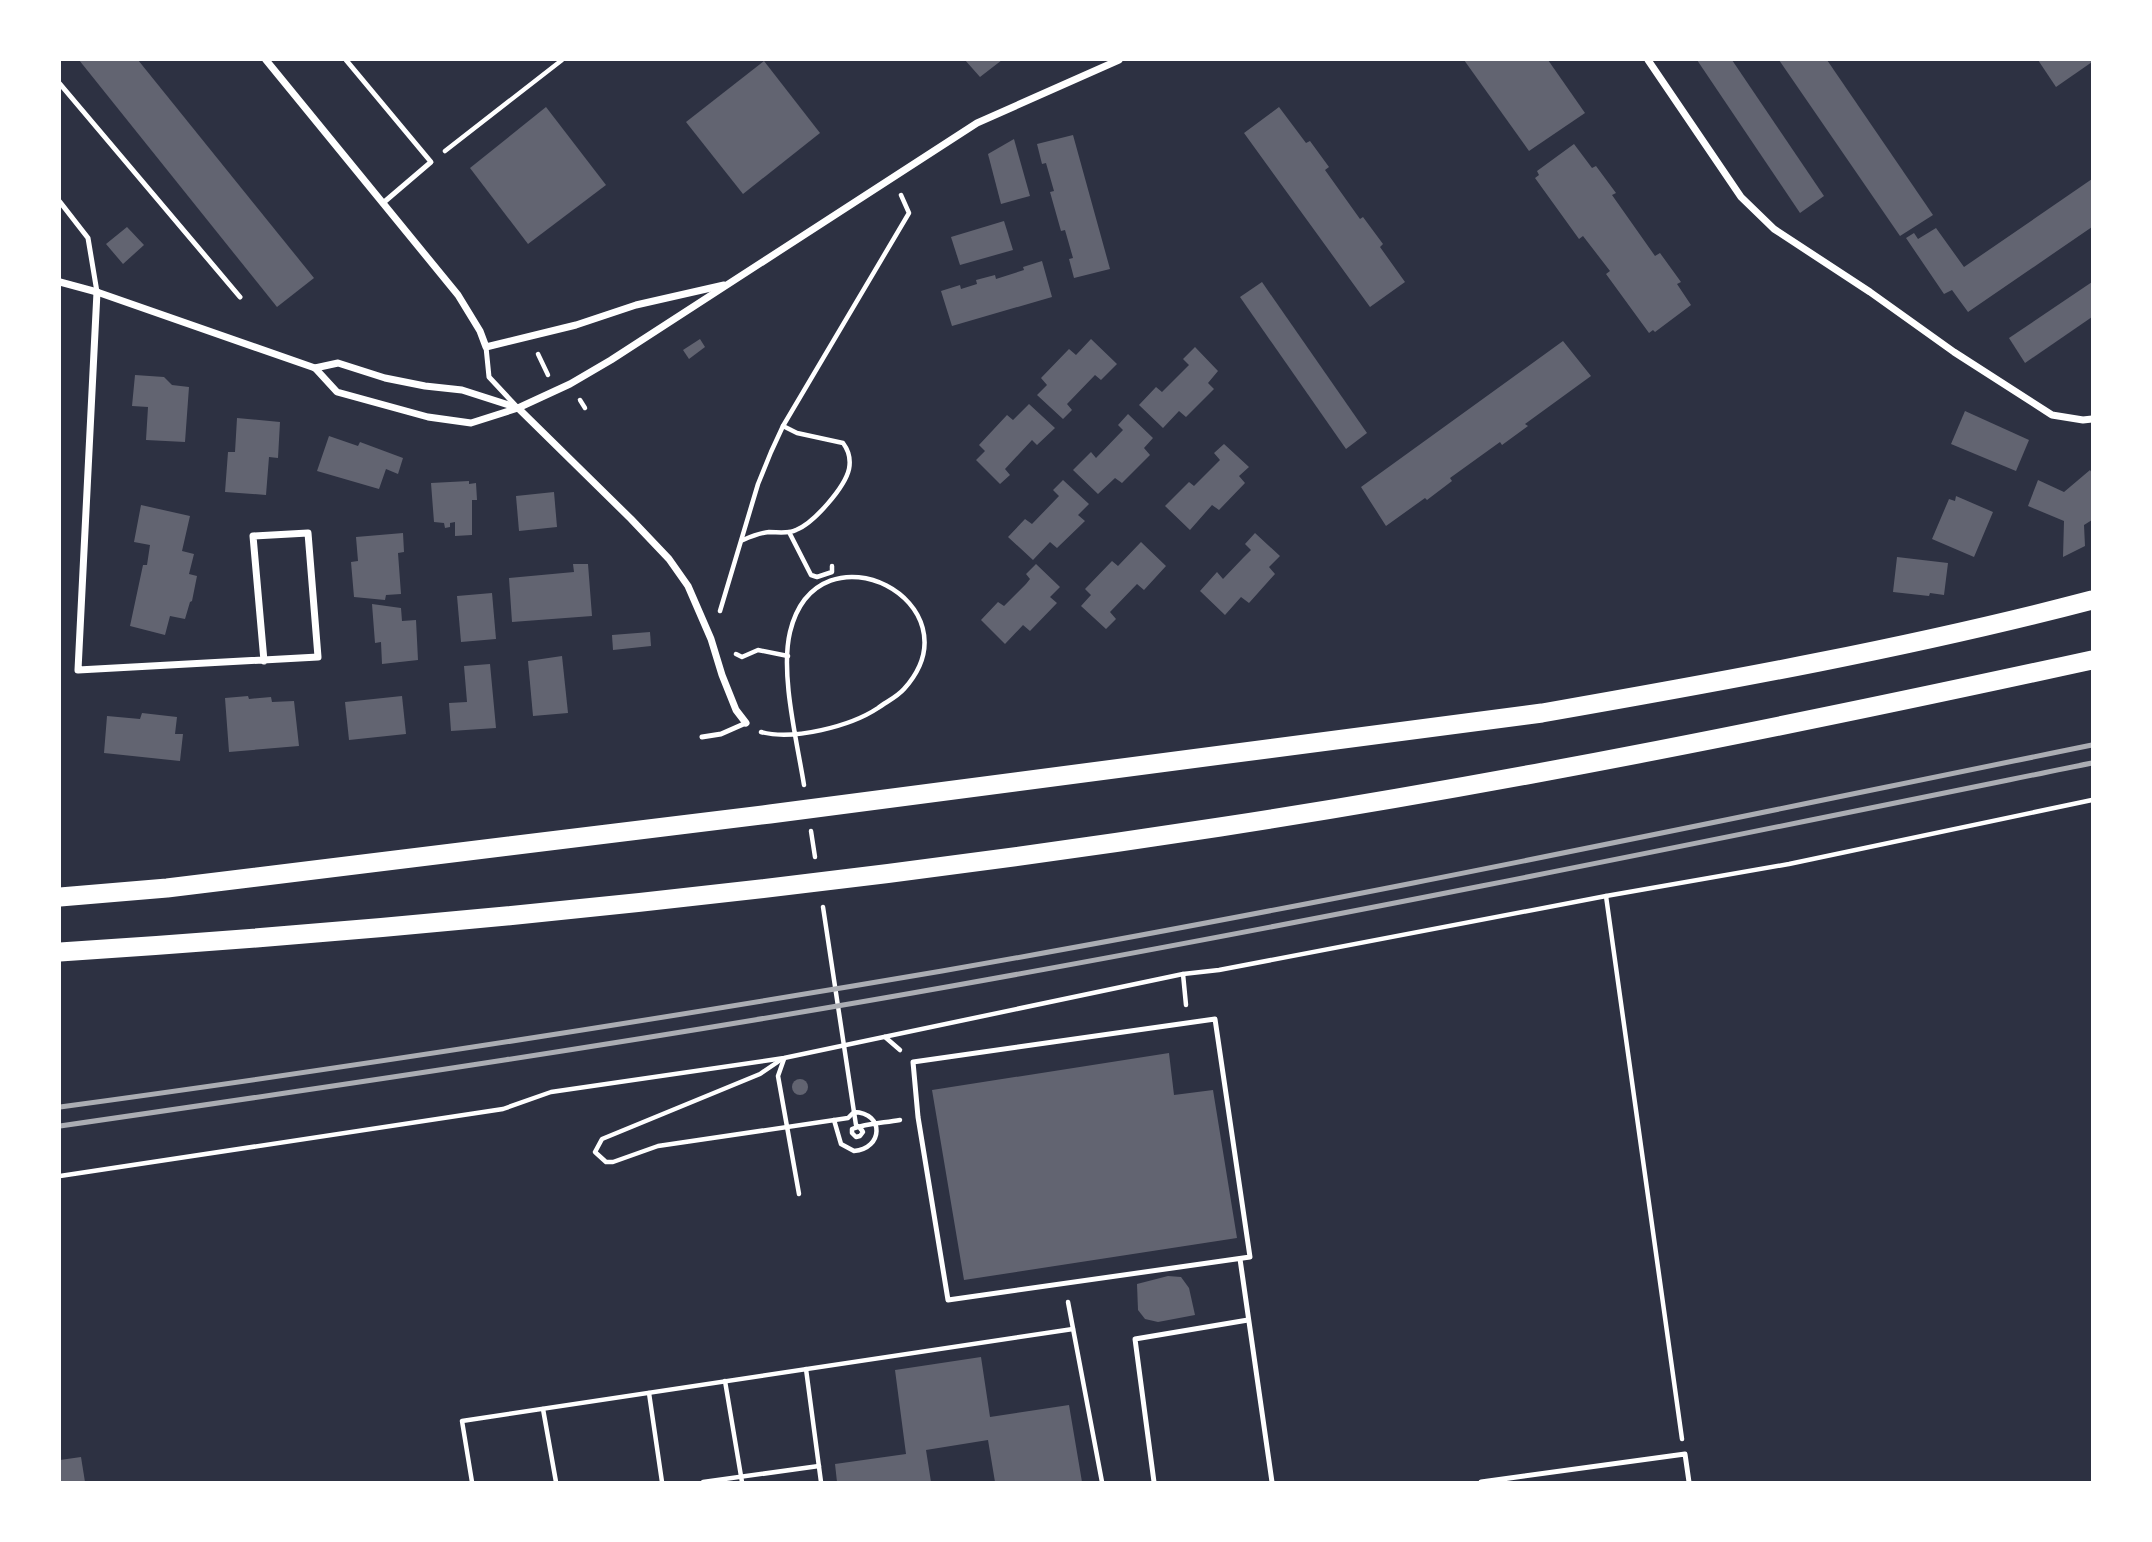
<svg xmlns="http://www.w3.org/2000/svg" width="2152" height="1542" font-family="'Golos Text',sans-serif">
  <rect width="100%" height="100%" fill="#2d3142"/>
  <!-- building -->
  <g fill="#626471">
    <path d="M 79,60 L 138,60 L 314,278 L 277,307 Z"/>
    <path d="M 965,60 L 1002,60 L 980,77 Z"/>
    <path d="M 1464,60 L 1548,60 L 1585,113 L 1529,151 Z"/>
    <path d="M 1697,60 L 1732,60 L 1824,196 L 1800,213 Z"/>
    <path d="M 1779,60 L 1827,60 L 1933,215 L 1900,236 Z"/>
    <path d="M 2038,60 L 2092,60 L 2092,62 L 2056,87 Z"/>
    <path d="M 764,61 L 820,133 L 743,194 L 686,122 Z"/>
    <path d="M 546,107 L 606,185 L 528,244 L 470,168 Z"/>
    <path d="M 1279,107 L 1306,143 L 1310,141 L 1329,167 L 1325,170 L 1360,219 L 1363,217 L 1383,244 L 1380,247 L 1405,282 L 1370,307 L 1244,133 Z"/>
    <path d="M 1073,135 L 1110,269 L 1074,278 L 1069,259 L 1073,258 L 1065,230 L 1061,231 L 1050,192 L 1054,191 L 1046,163 L 1042,164 L 1037,144 Z"/>
    <path d="M 1014,139 L 1030,196 L 1001,204 L 988,154 Z"/>
    <path d="M 1574,144 L 1592,168 L 1596,166 L 1616,193 L 1612,195 L 1655,256 L 1660,253 L 1681,282 L 1677,284 L 1691,305 L 1655,332 L 1653,330 L 1649,333 L 1606,274 L 1610,271 L 1583,236 L 1579,239 L 1535,178 L 1539,175 L 1537,171 Z"/>
    <path d="M 2092,179 L 2092,227 L 1968,312 L 1952,290 L 1944,294 L 1906,238 L 1914,233 L 1918,239 L 1936,228 L 1964,267 Z"/>
    <path d="M 1004,221 L 1013,250 L 960,265 L 951,237 Z"/>
    <path d="M 127,227 L 144,245 L 123,264 L 106,244 Z"/>
    <path d="M 1042,261 L 1052,297 L 952,326 L 941,291 L 960,285 L 961,289 L 977,284 L 976,280 L 995,275 L 996,279 L 1024,270 L 1023,267 Z"/>
    <path d="M 1262,282 L 1367,433 L 1346,449 L 1240,297 Z"/>
    <path d="M 2092,282 L 2092,317 L 2025,363 L 2009,338 Z"/>
    <path d="M 700,339 L 705,347 L 689,359 L 683,350 Z"/>
    <path d="M 1091,339 L 1117,364 L 1101,380 L 1095,375 L 1067,404 L 1072,410 L 1063,419 L 1037,395 L 1047,385 L 1041,378 L 1069,349 L 1076,355 Z"/>
    <path d="M 1563,341 L 1591,376 L 1525,424 L 1528,426 L 1502,445 L 1500,442 L 1450,478 L 1452,481 L 1427,500 L 1425,498 L 1386,526 L 1361,487 Z"/>
    <path d="M 1195,347 L 1218,371 L 1208,383 L 1214,389 L 1186,417 L 1179,411 L 1163,428 L 1139,405 L 1156,387 L 1162,392 L 1189,365 L 1183,359 Z"/>
    <path d="M 135,375 L 164,377 L 172,385 L 189,387 L 185,442 L 146,440 L 148,407 L 132,406 Z"/>
    <path d="M 1029,404 L 1055,428 L 1037,445 L 1032,440 L 1005,469 L 1010,475 L 1000,484 L 976,460 L 985,451 L 979,445 L 1007,415 L 1013,420 Z"/>
    <path d="M 1965,411 L 2029,440 L 2016,471 L 1951,444 Z"/>
    <path d="M 1128,414 L 1153,438 L 1144,448 L 1150,455 L 1122,483 L 1115,478 L 1098,494 L 1073,470 L 1091,452 L 1096,458 L 1123,430 L 1118,425 Z"/>
    <path d="M 237,418 L 280,422 L 278,458 L 269,457 L 266,495 L 225,492 L 228,452 L 235,452 Z"/>
    <path d="M 329,436 L 358,446 L 360,442 L 403,458 L 398,474 L 386,469 L 379,489 L 317,471 Z"/>
    <path d="M 1224,444 L 1249,467 L 1239,476 L 1245,483 L 1219,510 L 1212,505 L 1190,530 L 1165,506 L 1189,482 L 1194,486 L 1220,460 L 1214,453 Z"/>
    <path d="M 2090,470 L 2092,473 L 2092,520 L 2084,525 L 2085,546 L 2063,557 L 2064,521 L 2028,506 L 2038,480 L 2064,492 Z"/>
    <path d="M 1063,480 L 1089,504 L 1078,515 L 1085,521 L 1057,548 L 1050,542 L 1033,560 L 1008,537 L 1025,519 L 1032,524 L 1059,496 L 1053,490 Z"/>
    <path d="M 469,481 L 469,484 L 476,483 L 477,500 L 472,500 L 472,535 L 455,536 L 455,522 L 450,523 L 450,527 L 445,528 L 444,523 L 434,522 L 431,483 Z"/>
    <path d="M 554,492 L 557,527 L 519,531 L 516,496 Z"/>
    <path d="M 1956,496 L 1993,512 L 1974,557 L 1932,539 L 1949,499 L 1955,501 Z"/>
    <path d="M 141,505 L 190,516 L 182,551 L 194,554 L 189,574 L 197,576 L 192,601 L 190,602 L 185,619 L 170,616 L 165,635 L 130,626 L 143,565 L 147,565 L 150,545 L 134,542 Z"/>
    <path d="M 403,533 L 404,552 L 398,553 L 401,594 L 386,595 L 385,600 L 354,597 L 351,562 L 358,561 L 356,537 Z"/>
    <path d="M 1255,533 L 1280,556 L 1269,567 L 1275,574 L 1249,603 L 1241,597 L 1225,615 L 1200,591 L 1217,572 L 1223,579 L 1243,558 L 1251,550 L 1245,544 Z"/>
    <path d="M 1141,542 L 1166,566 L 1144,590 L 1137,584 L 1110,612 L 1116,619 L 1106,629 L 1081,606 L 1091,595 L 1085,589 L 1112,561 L 1118,566 Z"/>
    <path d="M 1897,557 L 1948,563 L 1944,595 L 1930,593 L 1929,596 L 1893,592 Z"/>
    <path d="M 573,564 L 588,564 L 592,616 L 512,622 L 509,578 L 574,572 Z"/>
    <path d="M 1036,564 L 1060,587 L 1050,597 L 1057,603 L 1030,631 L 1023,625 L 1005,644 L 981,620 L 998,602 L 1004,606 L 1026,584 L 1030,579 L 1026,574 Z"/>
    <path d="M 492,593 L 496,639 L 461,642 L 457,596 Z"/>
    <path d="M 372,604 L 401,608 L 402,621 L 416,620 L 418,660 L 382,664 L 381,642 L 375,643 Z"/>
    <path d="M 650,632 L 651,646 L 613,650 L 612,635 Z"/>
    <path d="M 562,656 L 568,713 L 533,716 L 528,661 Z"/>
    <path d="M 490,664 L 496,728 L 451,731 L 449,703 L 467,702 L 464,666 Z"/>
    <path d="M 248,696 L 249,699 L 271,697 L 272,702 L 294,701 L 299,746 L 229,752 L 225,698 Z"/>
    <path d="M 402,696 L 406,734 L 349,740 L 345,702 Z"/>
    <path d="M 142,713 L 177,717 L 175,734 L 183,734 L 180,761 L 104,753 L 107,716 L 140,719 Z"/>
    <path d="M 1169,1053 L 1174,1095 L 1213,1090 L 1237,1238 L 964,1280 L 932,1090 Z"/>
    <circle cx="800" cy="1087" r="8"/>
    <path d="M 1168,1276 L 1181,1277 L 1189,1288 L 1195,1315 L 1158,1322 L 1145,1319 L 1138,1310 L 1137,1284 Z"/>
    <path d="M 981,1357 L 990,1417 L 1069,1405 L 1082,1482 L 995,1482 L 988,1440 L 926,1450 L 931,1482 L 837,1482 L 835,1464 L 906,1454 L 895,1370 Z"/>
    <path d="M 81,1457 L 85,1482 L 60,1482 L 60,1460 Z"/>
  </g>
  <g fill="none" stroke-linecap="round" stroke-linejoin="round">
    <!-- path -->
    <g stroke="#fff" stroke-width="4.5">
      <path d="M 445,151 L 562,60"/>
      <path d="M 538,354 L 548,375"/>
      <path d="M 580,400 L 585,408"/>
      <path d="M 789,532 L 811,575 L 817,577 L 832,572 L 832,566"/>
      <path d="M 743,540 C 752,536 759,533 769,532 C 778,532 788,534 796,530 C 814,523 845,487 849,469 C 851,459 849,451 843,443 L 797,433 L 783,426"/>
      <path d="M 720,611 L 758,484 L 771,452 L 783,426 L 909,213 L 901,195"/>
      <path d="M 736,654 L 742,657 L 758,650 L 788,656"/>
      <path d="M 761,732 C 793,741 851,726 878,708 C 886,702 897,697 904,689 C 981,603 818,518 790,632 C 780,674 797,741 804,785"/>
      <path d="M 811,831 L 815,857"/>
      <path d="M 1606,896 L 1682,1439"/>
      <path d="M 1183,974 L 1186,1005"/>
      <path d="M 885,1037 L 900,1050"/>
      <path d="M 782,1059 L 760,1074 L 602,1139 L 595,1152 L 606,1162 L 613,1162 L 658,1146 L 848,1118 L 854,1112 L 823,907"/>
      <path d="M 784,1059 L 778,1076 L 799,1194"/>
      <path d="M 834,1120 L 841,1144 L 854,1151 C 883,1149 885,1113 854,1112 L 856,1125 C 860,1127 861,1128 863,1132 L 860,1136 L 856,1137 L 852,1133 L 852,1129 C 867,1123 884,1123 900,1120"/>
      <path d="M 60,1176 L 503,1109 L 551,1092 L 784,1058 L 1183,974 L 1219,970 L 1606,896 L 1789,864 L 2092,800"/>
      <path d="M 1068,1302 L 1102,1482"/>
      <path d="M 806,1369 L 821,1482"/>
      <path d="M 725,1381 L 742,1482"/>
      <path d="M 649,1393 L 662,1482"/>
      <path d="M 543,1409 L 556,1482"/>
      <path d="M 472,1482 L 462,1421 L 1073,1329"/>
      <path d="M 703,1482 L 819,1466"/>
    </g>
    <!-- service -->
    <g stroke="#fff" stroke-width="5">
      <path d="M 346,60 L 431,162 L 383,203"/>
      <path d="M 60,84 L 240,297"/>
      <path d="M 60,202 L 88,238 L 97,292"/>
      <path d="M 486,347 L 489,377 L 517,407"/>
      <path d="M 702,737 L 721,734 L 746,723"/>
      <path d="M 1215,1019 L 1250,1257 L 948,1300 L 918,1117 L 913,1062 Z"/>
      <path d="M 1240,1259 L 1272,1482"/>
      <path d="M 1154,1482 L 1135,1339 L 1248,1320"/>
      <path d="M 1481,1482 L 1685,1454 L 1689,1482"/>
    </g>
    <!-- minor -->
    <g stroke="#fff" stroke-width="7">
      <path d="M 266,60 L 458,295 L 480,331 L 486,347 L 576,325 L 636,305 L 724,285"/>
      <path d="M 1648,60 L 1741,197 L 1774,229 L 1870,292 L 1954,352 L 2052,415 L 2083,420 L 2092,419"/>
      <path d="M 60,282 L 97,292 L 315,368 L 337,392 L 428,417 L 471,423 L 518,408 L 570,384 L 611,360 L 977,123 L 1119,60"/>
      <path d="M 97,292 L 78,670 L 318,657 L 308,533 L 253,536 L 264,661"/>
      <path d="M 315,368 L 338,363 L 385,378 L 425,386 L 462,390 L 518,408 L 631,519 L 669,559 L 688,586 L 711,639 L 722,675 L 736,710 L 746,723"/>
    </g>
    <!-- trunk -->
    <g stroke="#fff" stroke-width="19">
      <path d="M 60,897 L 167,888 L 770,814 L 1542,713 C 1725,681 1913,647 2092,600"/>
      <path d="M 60,952 C 448,927 835,886 1220,827 C 1513,782 1803,723 2092,660"/>
    </g>
    <!-- rail -->
    <g stroke="#abadb3" stroke-width="5">
      <path d="M 60,1107 C 354,1067 648,1021 942,971 C 1327,904 1709,823 2092,745"/>
      <path d="M 60,1126 C 357,1083 655,1039 952,986 C 1333,918 1713,840 2092,763"/>
    </g>
  </g>
  <!-- border -->
  <rect width="2152" height="1542" fill="none" stroke="#ffffff" stroke-width="122"/>
</svg>
